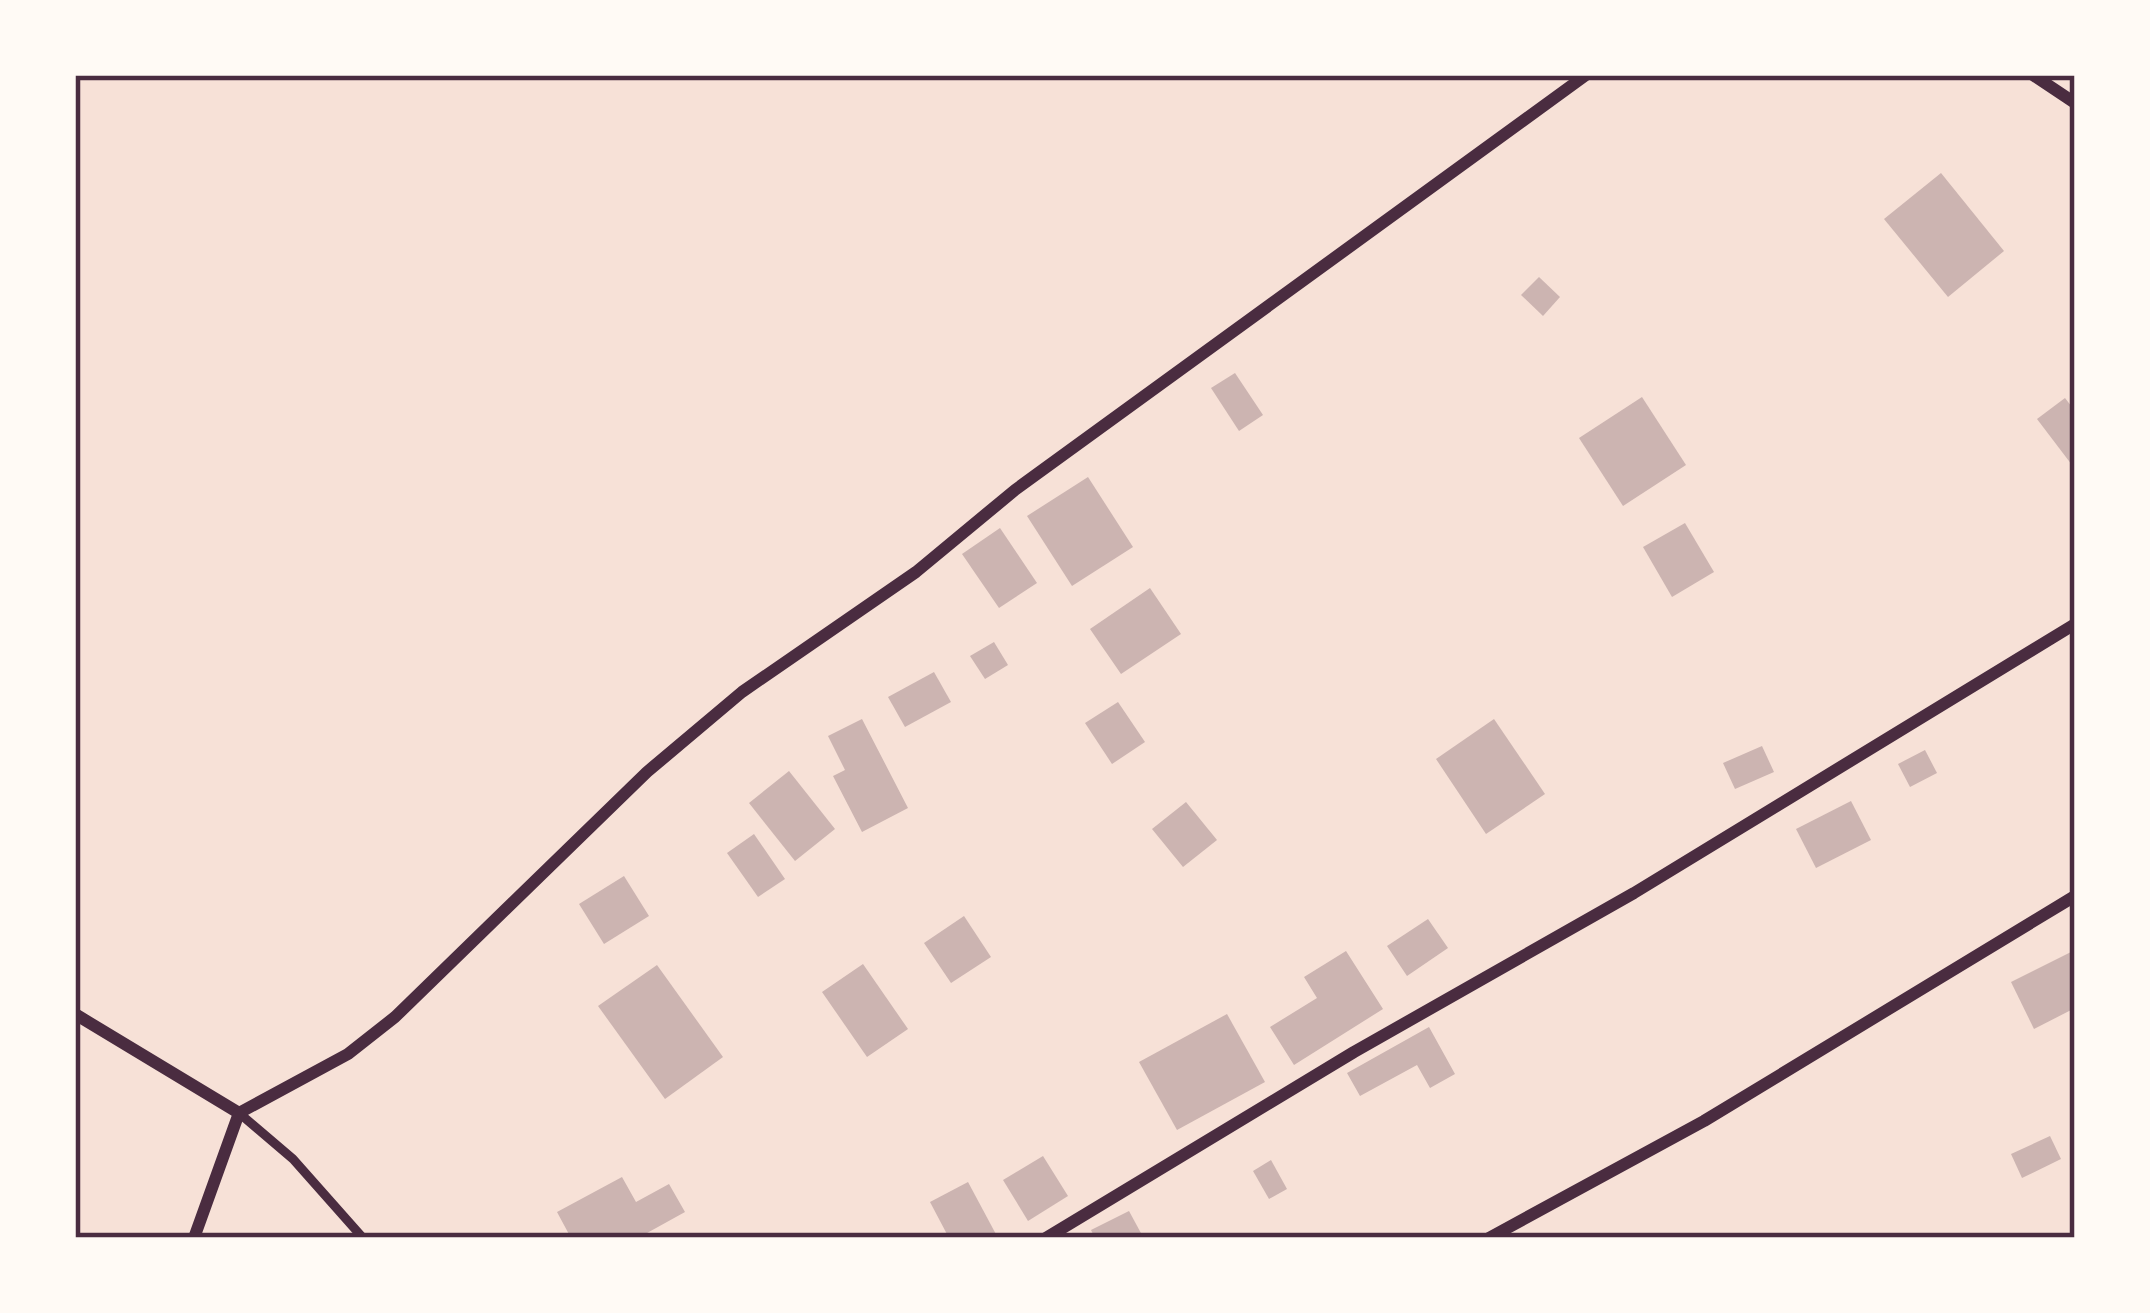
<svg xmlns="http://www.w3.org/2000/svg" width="2150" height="1313" font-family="Arial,sans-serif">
  <rect width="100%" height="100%" fill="#f7e1d7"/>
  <!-- building -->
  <g fill="#ccb4b1">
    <path d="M 1941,173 L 2004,251 L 1948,297 L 1884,219 Z"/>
    <path d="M 1539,277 L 1560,297 L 1543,316 L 1521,295 Z"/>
    <path d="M 1235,373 L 1263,415 L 1239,431 L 1211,388 Z"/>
    <path d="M 1642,397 L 1686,465 L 1623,506 L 1579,438 Z"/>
    <path d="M 2065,398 L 2075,411 L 2075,469 L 2037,419 Z"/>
    <path d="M 1088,477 L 1133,547 L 1072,586 L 1027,516 Z"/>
    <path d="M 1685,523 L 1714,572 L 1672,597 L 1643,547 Z"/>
    <path d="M 1000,528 L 1037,583 L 999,608 L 962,554 Z"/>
    <path d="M 1150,588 L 1181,634 L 1121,674 L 1090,629 Z"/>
    <path d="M 994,642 L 1008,665 L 985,679 L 970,656 Z"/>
    <path d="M 934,672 L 951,702 L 905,727 L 888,697 Z"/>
    <path d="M 1118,702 L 1145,742 L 1112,764 L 1085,723 Z"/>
    <path d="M 862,719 L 908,808 L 862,832 L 833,776 L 845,770 L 828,736 Z"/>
    <path d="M 1494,719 L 1545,794 L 1486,834 L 1436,759 Z"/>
    <path d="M 1762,746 L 1774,772 L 1735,789 L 1723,763 Z"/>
    <path d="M 1925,750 L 1937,773 L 1910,787 L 1898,764 Z"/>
    <path d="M 789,771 L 835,829 L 795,861 L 749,803 Z"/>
    <path d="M 1851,801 L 1871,840 L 1816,868 L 1796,829 Z"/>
    <path d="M 1186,802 L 1217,840 L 1183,867 L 1152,829 Z"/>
    <path d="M 754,834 L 785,879 L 758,897 L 727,853 Z"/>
    <path d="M 624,876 L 649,916 L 604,944 L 579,904 Z"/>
    <path d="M 964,916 L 991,957 L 951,983 L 924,943 Z"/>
    <path d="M 1428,919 L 1448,948 L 1407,976 L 1387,946 Z"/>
    <path d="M 2075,950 L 2075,1008 L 2034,1029 L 2011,982 Z"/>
    <path d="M 1346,951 L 1383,1009 L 1294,1065 L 1270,1027 L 1317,998 L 1304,977 Z"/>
    <path d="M 863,964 L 908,1029 L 867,1057 L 822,992 Z"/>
    <path d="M 657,965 L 723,1057 L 665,1099 L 598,1006 Z"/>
    <path d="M 1227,1014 L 1265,1082 L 1177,1130 L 1139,1062 Z"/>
    <path d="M 1429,1027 L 1455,1074 L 1430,1088 L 1417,1065 L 1360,1096 L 1347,1073 Z"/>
    <path d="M 2050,1136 L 2061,1159 L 2022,1178 L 2011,1154 Z"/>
    <path d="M 1043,1156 L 1068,1196 L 1028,1221 L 1003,1180 Z"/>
    <path d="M 1271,1160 L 1287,1189 L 1269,1199 L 1253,1171 Z"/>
    <path d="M 622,1177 L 636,1202 L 669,1184 L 685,1212 L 638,1238 L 571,1238 L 557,1212 Z"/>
    <path d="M 968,1182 L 998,1238 L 949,1238 L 930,1202 Z"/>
    <path d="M 1129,1211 L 1142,1235 L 1095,1238 L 1091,1230 Z"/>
  </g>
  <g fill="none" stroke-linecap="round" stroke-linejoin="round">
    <!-- service -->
    <path stroke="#4a2c40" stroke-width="9" d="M 239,1113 L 293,1159 L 363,1238"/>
    <!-- minor -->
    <g stroke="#4a2c40" stroke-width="12">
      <path d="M 2033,75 L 2075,103"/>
      <path d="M 75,1014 L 239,1113"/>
      <path d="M 239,1113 L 348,1054 L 395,1017 L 647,772 L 742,692 L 916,572 L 1015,490 L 1586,75"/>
      <path d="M 194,1238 L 239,1113"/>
      <path d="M 1046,1238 L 1354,1052 L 1634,893 L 2075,624"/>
      <path d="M 1489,1238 L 1704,1121 L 2075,896"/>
    </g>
  </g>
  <!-- border -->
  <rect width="2150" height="1313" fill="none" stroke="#fffaf5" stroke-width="156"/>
  <rect x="78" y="78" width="1994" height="1157" fill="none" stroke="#4a2c40" stroke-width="4.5"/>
</svg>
